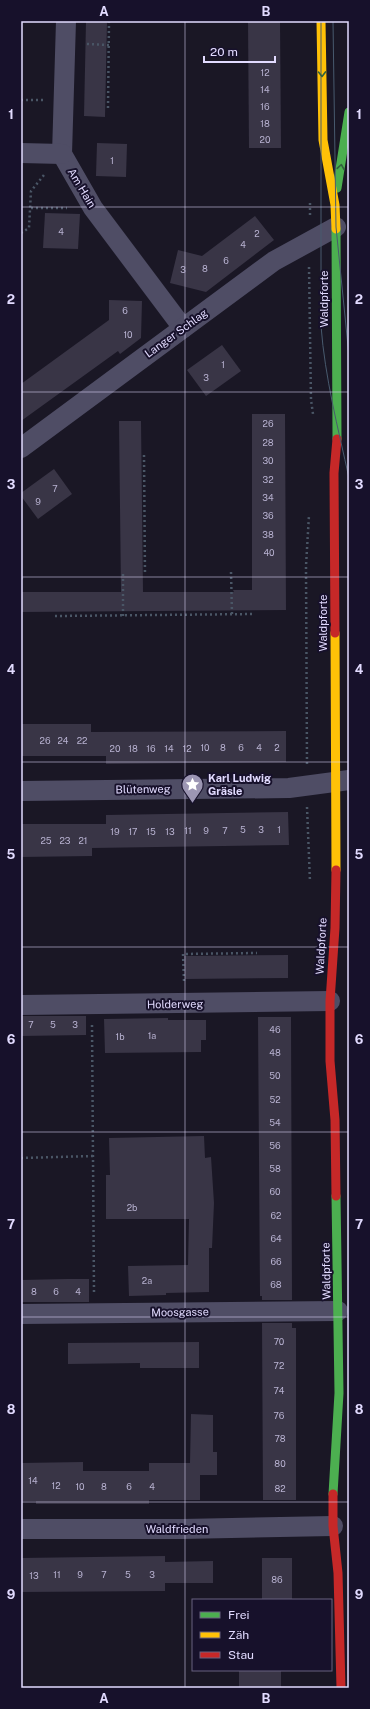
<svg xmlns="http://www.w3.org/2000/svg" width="370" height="1709" font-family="'Public Sans',sans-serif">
  <rect width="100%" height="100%" fill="#1a1725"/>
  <!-- green -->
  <path fill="#152f33" d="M 348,560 L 349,560 L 349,684 Z"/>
  <!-- building -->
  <g fill="#393546">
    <path d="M 86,21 L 107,21 L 105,117 L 84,116 Z"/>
    <path d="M 248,21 L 280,21 L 281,148 L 249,148 Z"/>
    <path d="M 97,143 L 127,144 L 126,177 L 96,176 Z"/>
    <path d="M 45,213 L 80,214 L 78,249 L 43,248 Z"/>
    <path d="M 255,216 L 274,240 L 206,292 L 170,283 L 178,250 L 202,256 Z"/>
    <path d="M 109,300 L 142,301 L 141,338 L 120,354 L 118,351 L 21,421 L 21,384 L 109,320 Z"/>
    <path d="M 222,345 L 241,371 L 206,396 L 187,370 Z"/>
    <path d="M 252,414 L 285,414 L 286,610 L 21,612 L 21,592 L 121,592 L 119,421 L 141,421 L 143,592 L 234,592 L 233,590 L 252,590 Z"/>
    <path d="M 54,469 L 72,494 L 38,519 L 21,496 L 21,493 Z"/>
    <path d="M 21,724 L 91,724 L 91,732 L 286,731 L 286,762 L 106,764 L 106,756 L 21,756 Z"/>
    <path d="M 288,812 L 289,845 L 92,848 L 92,856 L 21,857 L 21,824 L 106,824 L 106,815 Z"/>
    <path d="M 288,955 L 288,978 L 185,979 L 184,956 Z"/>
    <path d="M 21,1016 L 86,1016 L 86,1035 L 21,1036 Z"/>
    <path d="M 258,1017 L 291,1017 L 292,1300 L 262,1300 L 262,1296 L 260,1296 Z"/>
    <path d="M 168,1018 L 168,1020 L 206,1020 L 206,1040 L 201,1040 L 201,1052 L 105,1053 L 104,1019 Z"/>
    <path d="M 204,1136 L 205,1158 L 211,1157 L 214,1203 L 212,1248 L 209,1248 L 209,1292 L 166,1293 L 166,1295 L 129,1296 L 128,1266 L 188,1265 L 189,1219 L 106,1219 L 106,1175 L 110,1175 L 109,1138 Z"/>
    <path d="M 67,1279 L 89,1279 L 89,1302 L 21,1302 L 21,1280 Z"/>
    <path d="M 262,1323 L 292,1323 L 292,1328 L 296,1328 L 296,1500 L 263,1500 Z"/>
    <path d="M 199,1342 L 199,1368 L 140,1368 L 140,1363 L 68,1364 L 68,1343 Z"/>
    <path d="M 191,1414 L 213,1415 L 213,1452 L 217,1452 L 217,1475 L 200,1475 L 200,1500 L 149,1500 L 149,1504 L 36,1504 L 36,1501 L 21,1501 L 21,1463 L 83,1462 L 83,1471 L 149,1471 L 149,1463 L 190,1463 Z"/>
    <path d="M 165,1556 L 165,1562 L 213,1561 L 213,1583 L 165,1583 L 165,1591 L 21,1592 L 21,1558 Z"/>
    <rect x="262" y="1558" width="30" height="42"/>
    <rect x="239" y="1670" width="42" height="18"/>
  </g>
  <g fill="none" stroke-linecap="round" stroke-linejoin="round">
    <!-- path -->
    <g stroke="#4a5666" stroke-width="2.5" stroke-dasharray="2 3" stroke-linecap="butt">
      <path d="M 87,44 L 109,45"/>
      <path d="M 21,100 L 43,100"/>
      <path d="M 108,108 L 109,21"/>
      <path d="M 310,203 L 310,216"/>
      <path d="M 31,208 L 67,208"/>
      <path d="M 21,233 L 29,228 L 31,191 L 44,175"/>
      <path d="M 309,267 L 311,400 L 313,414"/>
      <path d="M 144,455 L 145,574"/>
      <path d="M 231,572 L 232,614"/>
      <path d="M 123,574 L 123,616"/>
      <path d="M 21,579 L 25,576"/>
      <path d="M 55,616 L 255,614"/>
      <path d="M 307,764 L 306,566 L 309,515"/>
      <path d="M 307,807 L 310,882"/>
      <path d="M 184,981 L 183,954 L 257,953"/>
      <path d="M 92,1025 L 94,1292"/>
      <path d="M 21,1158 L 93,1156"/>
    </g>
    <!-- street -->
    <g stroke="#4f4d65" stroke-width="20">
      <path d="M 66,21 L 62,154 L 93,208 L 183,328"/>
      <path d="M 21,153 L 62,154"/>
      <path d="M 21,448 L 274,261 L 336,227"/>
      <path d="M 21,791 L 289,788 L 349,780"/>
      <path d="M 21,1005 L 330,1001"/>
      <path d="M 21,1314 L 338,1311"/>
      <path d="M 21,1529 L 182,1529 L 333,1526"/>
    </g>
    <!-- fast -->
    <g stroke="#4caf50" stroke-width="9">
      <path d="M 337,188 L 349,112"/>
      <path d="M 336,229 L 337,439"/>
      <path d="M 333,1494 L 339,1393 L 336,1196"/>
    </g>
    <!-- slow -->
    <g stroke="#ffc107" stroke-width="9">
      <path d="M 321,21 L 323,140 L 335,205 L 336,229"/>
      <path d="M 335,633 L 336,870"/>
    </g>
    <!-- jam -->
    <g stroke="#c62828" stroke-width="9">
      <path d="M 335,633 L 334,473 L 337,439"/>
      <path d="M 336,870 L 335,928 L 330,1001 L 330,1061 L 335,1120 L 336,1196"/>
      <path d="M 333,1494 L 333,1526 L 338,1573 L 341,1688"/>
    </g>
    <!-- tram -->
    <g stroke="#485a6e" stroke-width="1">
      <path d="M 321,21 L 321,326 C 325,378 338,428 349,478"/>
      <path d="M 333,21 L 336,227 L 349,356"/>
    </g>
  </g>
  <!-- one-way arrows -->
  <defs><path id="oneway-chevron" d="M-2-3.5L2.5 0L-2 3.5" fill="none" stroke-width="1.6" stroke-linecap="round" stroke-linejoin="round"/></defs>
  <g stroke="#32603e">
    <use href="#oneway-chevron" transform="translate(322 74) rotate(89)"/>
    <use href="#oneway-chevron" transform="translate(341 167) rotate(-81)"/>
  </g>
  <!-- grid -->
  <path fill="none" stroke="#e2dbff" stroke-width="1" stroke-opacity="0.55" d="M 185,21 L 185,1688M 21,207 L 349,207M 21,392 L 349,392M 21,577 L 349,577M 21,762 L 349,762M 21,947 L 349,947M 21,1132 L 349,1132M 21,1317 L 349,1317M 21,1502 L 349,1502"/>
  <!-- icons -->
  <defs>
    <symbol id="sight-pin" viewBox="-11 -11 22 30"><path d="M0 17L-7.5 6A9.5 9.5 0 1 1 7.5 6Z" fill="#9c96b3" stroke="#17112b"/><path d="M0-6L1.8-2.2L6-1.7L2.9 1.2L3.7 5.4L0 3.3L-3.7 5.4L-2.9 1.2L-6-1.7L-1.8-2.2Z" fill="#fff"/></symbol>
  </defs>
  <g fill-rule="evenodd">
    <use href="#sight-pin" x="180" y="772" width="25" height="34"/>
  </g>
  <g text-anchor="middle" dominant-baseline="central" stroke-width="4" stroke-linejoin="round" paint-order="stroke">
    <!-- number labels -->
    <g font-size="9" fill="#b8b2d1">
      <text x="265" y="72">12</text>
      <text x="265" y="89">14</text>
      <text x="265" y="106">16</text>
      <text x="265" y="123">18</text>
      <text x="265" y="139">20</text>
      <text x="112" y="160">1</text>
      <text x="61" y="231">4</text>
      <text x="257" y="233">2</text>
      <text x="243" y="244">4</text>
      <text x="226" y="260">6</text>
      <text x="205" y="268">8</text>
      <text x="183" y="269">3</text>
      <text x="125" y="310">6</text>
      <text x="128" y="334">10</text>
      <text x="223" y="364">1</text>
      <text x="206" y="377">3</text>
      <text x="268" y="423">26</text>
      <text x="268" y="442">28</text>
      <text x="268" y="460">30</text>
      <text x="268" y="479">32</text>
      <text x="55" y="488">7</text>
      <text x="268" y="497">34</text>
      <text x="38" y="501">9</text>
      <text x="268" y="515">36</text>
      <text x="268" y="534">38</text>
      <text x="269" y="552">40</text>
      <text x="45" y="740">26</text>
      <text x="63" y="740">24</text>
      <text x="82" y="740">22</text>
      <text x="205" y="747">10</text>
      <text x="223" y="747">8</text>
      <text x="241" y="747">6</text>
      <text x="259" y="747">4</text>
      <text x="277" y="747">2</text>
      <text x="115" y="748">20</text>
      <text x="133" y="748">18</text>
      <text x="151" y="748">16</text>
      <text x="169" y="748">14</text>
      <text x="187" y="748">12</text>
      <text x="243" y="829">5</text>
      <text x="261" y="829">3</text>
      <text x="279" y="829">1</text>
      <text x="188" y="830">11</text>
      <text x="206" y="830">9</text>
      <text x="225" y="830">7</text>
      <text x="115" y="831">19</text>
      <text x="133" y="831">17</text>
      <text x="151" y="831">15</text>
      <text x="170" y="831">13</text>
      <text x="46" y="840">25</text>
      <text x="65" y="840">23</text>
      <text x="83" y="840">21</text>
      <text x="31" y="1024">7</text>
      <text x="53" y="1024">5</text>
      <text x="75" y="1024">3</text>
      <text x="275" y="1029">46</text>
      <text x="152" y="1035">1a</text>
      <text x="120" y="1036">1b</text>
      <text x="275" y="1052">48</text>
      <text x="275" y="1075">50</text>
      <text x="275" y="1099">52</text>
      <text x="275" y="1122">54</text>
      <text x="275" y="1145">56</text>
      <text x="275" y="1168">58</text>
      <text x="275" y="1191">60</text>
      <text x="132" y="1207">2b</text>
      <text x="276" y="1215">62</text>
      <text x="276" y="1238">64</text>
      <text x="276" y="1261">66</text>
      <text x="147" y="1280">2a</text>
      <text x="276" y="1284">68</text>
      <text x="34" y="1291">8</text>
      <text x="56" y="1291">6</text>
      <text x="78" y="1291">4</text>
      <text x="279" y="1341">70</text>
      <text x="279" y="1365">72</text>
      <text x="279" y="1390">74</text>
      <text x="279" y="1415">76</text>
      <text x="280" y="1438">78</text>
      <text x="280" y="1463">80</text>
      <text x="33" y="1480">14</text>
      <text x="56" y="1485">12</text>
      <text x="80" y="1486">10</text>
      <text x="104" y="1486">8</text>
      <text x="129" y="1486">6</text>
      <text x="152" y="1486">4</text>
      <text x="280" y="1488">82</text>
      <text x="57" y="1574">11</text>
      <text x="80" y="1574">9</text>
      <text x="104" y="1574">7</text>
      <text x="128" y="1574">5</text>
      <text x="152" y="1574">3</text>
      <text x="34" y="1575">13</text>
      <text x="277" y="1579">86</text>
    </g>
    <!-- street labels -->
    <g font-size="11" fill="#e2dbff" stroke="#17112b">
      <text transform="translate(82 188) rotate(59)">Am Hain</text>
      <text transform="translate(324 299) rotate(-90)">Waldpforte</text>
      <text transform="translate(176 333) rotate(-36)">Langer Schlag</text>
      <text transform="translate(323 623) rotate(-90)">Waldpforte</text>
      <text transform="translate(143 789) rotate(-1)">Blütenweg</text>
      <text transform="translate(321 946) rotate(-87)">Waldpforte</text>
      <text transform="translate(175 1004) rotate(-1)">Holderweg</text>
      <text transform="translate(326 1271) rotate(-91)">Waldpforte</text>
      <text transform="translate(180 1312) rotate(-1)">Moosgasse</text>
      <text x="177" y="1529">Waldfrieden</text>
    </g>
    <!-- poi labels -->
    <g font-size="11" font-weight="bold" fill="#e2dbff" stroke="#17112b" text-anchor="start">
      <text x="208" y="778">Karl Ludwig<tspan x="208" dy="13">Gräsle</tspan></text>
    </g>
  </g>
  <!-- border -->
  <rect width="370" height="1709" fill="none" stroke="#17112b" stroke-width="44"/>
  <!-- legend -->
  <rect x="192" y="1599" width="140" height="72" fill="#17112b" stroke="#686280"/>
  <rect x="200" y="1612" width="20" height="6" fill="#4caf50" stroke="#686280"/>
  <text x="228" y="1619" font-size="12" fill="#e2dbff">Frei</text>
  <rect x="200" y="1632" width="20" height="6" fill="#ffc107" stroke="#686280"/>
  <text x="228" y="1639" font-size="12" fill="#e2dbff">Zäh</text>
  <rect x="200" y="1652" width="20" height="6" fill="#c62828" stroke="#686280"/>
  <text x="228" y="1659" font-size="12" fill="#e2dbff">Stau</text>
  <!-- scale -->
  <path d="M204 56v6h71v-6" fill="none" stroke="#e2dbff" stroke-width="2"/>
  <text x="210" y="56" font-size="12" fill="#e2dbff" stroke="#17112b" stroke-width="3" paint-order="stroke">20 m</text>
  <rect x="22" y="22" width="326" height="1665" fill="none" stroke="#e2dbff" stroke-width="1.5"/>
  <g font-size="13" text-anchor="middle" font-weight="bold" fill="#e2dbff">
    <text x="104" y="16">A</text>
    <text x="266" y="16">B</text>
    <text x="11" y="119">1</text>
    <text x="359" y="119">1</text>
    <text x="11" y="304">2</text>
    <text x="359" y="304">2</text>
    <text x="11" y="489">3</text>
    <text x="359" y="489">3</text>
    <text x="11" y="674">4</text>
    <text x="359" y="674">4</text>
    <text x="11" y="859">5</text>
    <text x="359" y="859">5</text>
    <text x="11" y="1044">6</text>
    <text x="359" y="1044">6</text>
    <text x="11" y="1229">7</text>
    <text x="359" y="1229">7</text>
    <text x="11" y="1414">8</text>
    <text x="359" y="1414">8</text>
    <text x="11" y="1599">9</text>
    <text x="359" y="1599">9</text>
    <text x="104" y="1703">A</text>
    <text x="266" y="1703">B</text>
  </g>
</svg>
